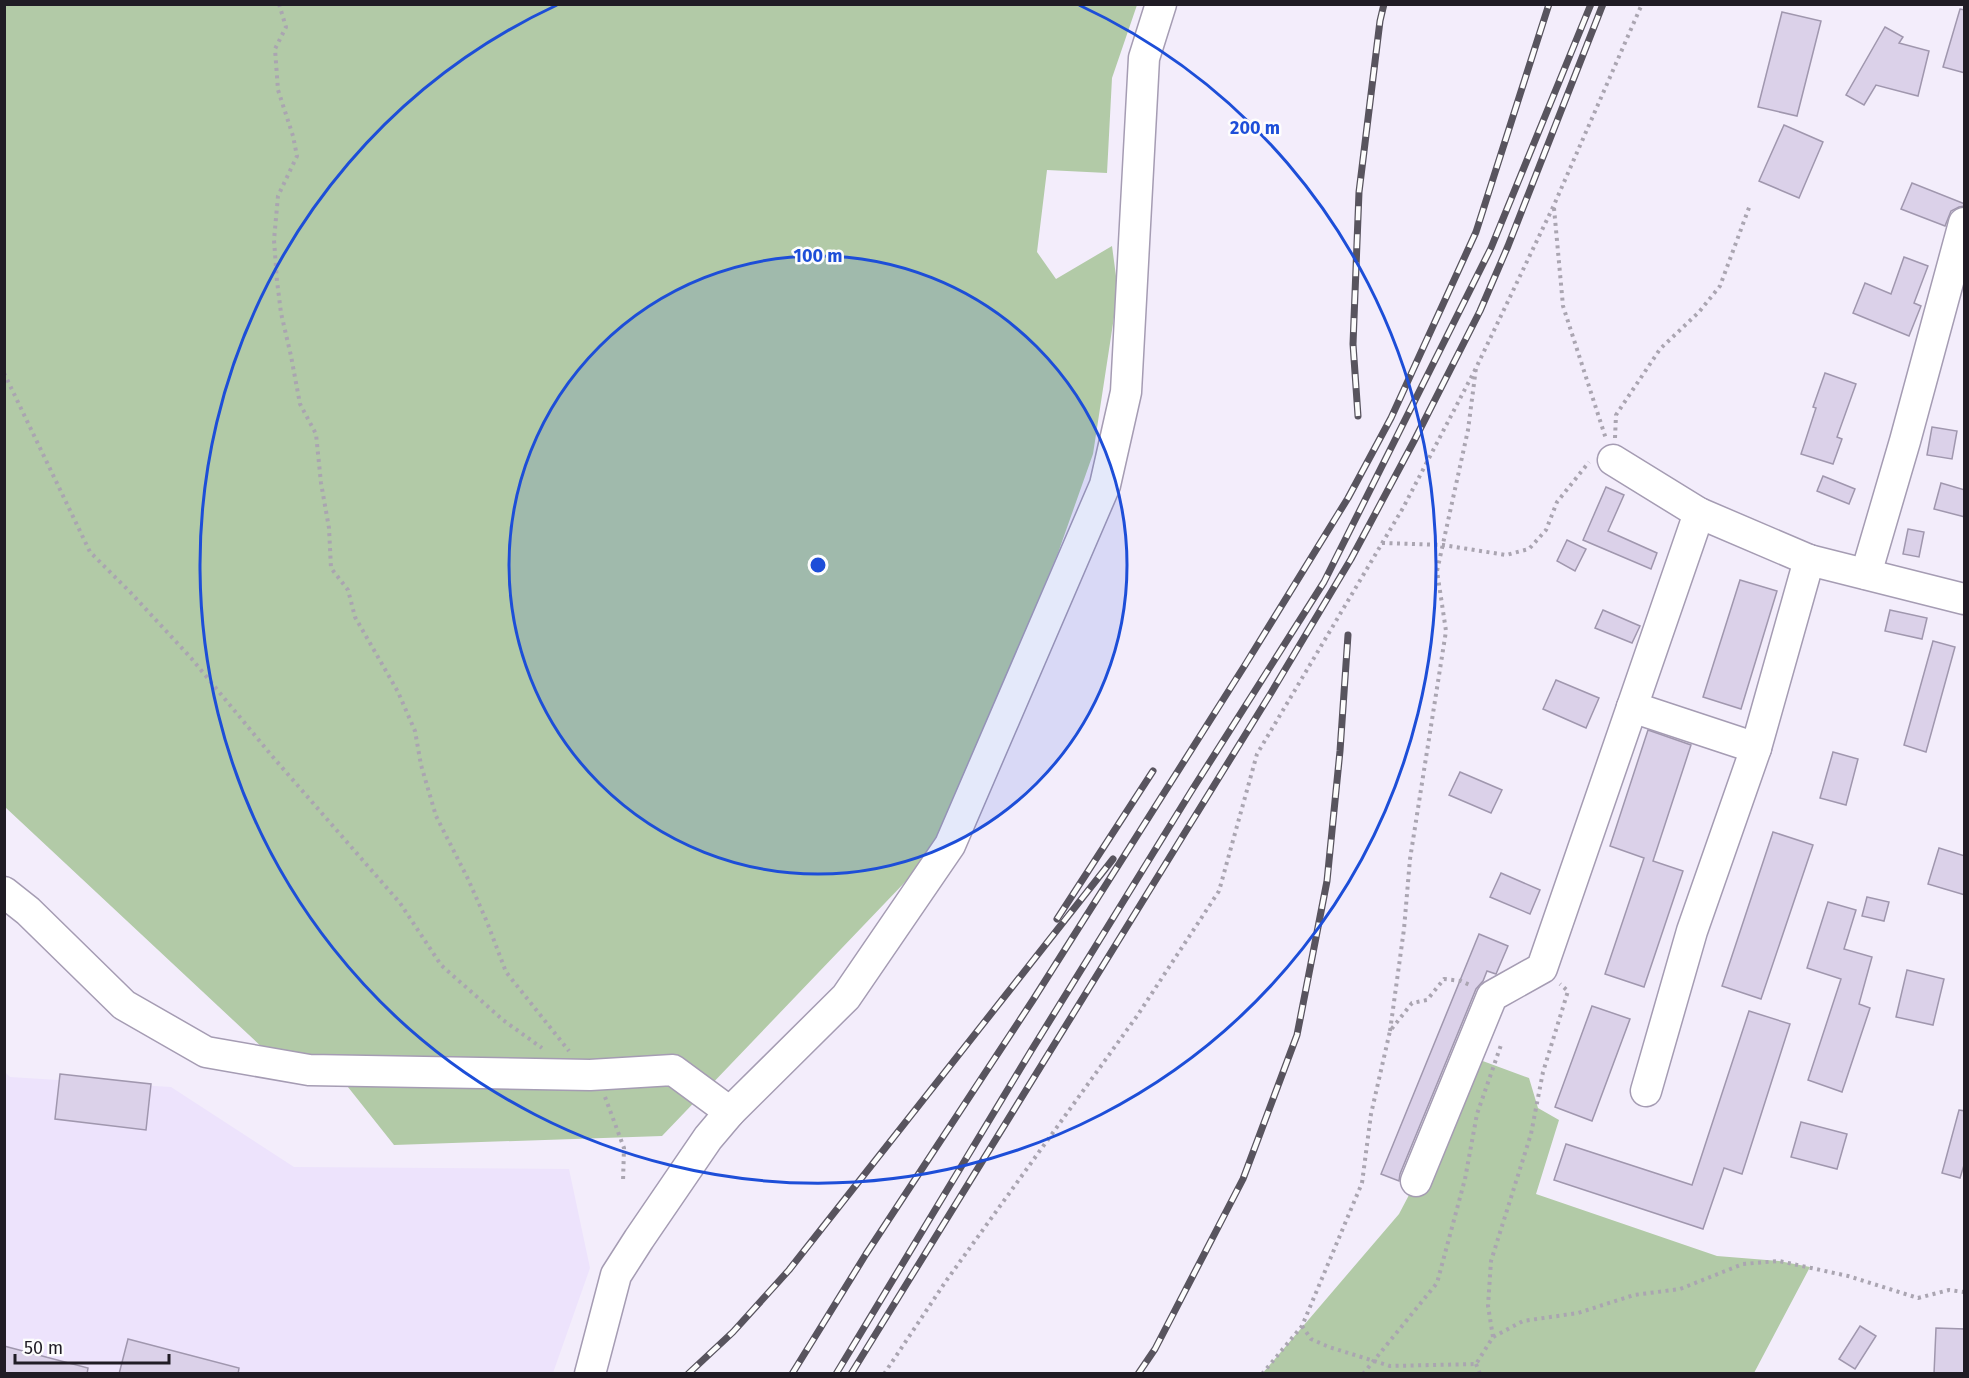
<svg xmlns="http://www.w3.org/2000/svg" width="1969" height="1378" font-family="'Fira Sans',sans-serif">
  <rect width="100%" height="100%" fill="#f3edfb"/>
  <!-- built -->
  <path fill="#ede3fc" d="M 4,1071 L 10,1077 L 171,1087 L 294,1167 L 569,1169 L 590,1268 L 553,1373 L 5,1373 Z"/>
  <!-- green -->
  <g fill="#b2caa7">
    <path d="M 4,5 L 1137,5 L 1112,78 L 1107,173 L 1047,170 L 1037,252 L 1056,279 L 1112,246 L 1118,291 L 1093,454 L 1058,553 L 930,856 L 662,1136 L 394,1145 L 340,1077 L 294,1077 L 5,807 Z"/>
    <path d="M 1480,1060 L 1529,1078 L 1538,1108 L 1559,1120 L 1536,1194 L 1717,1256 L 1779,1261 L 1810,1267 L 1754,1373 L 1262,1374 L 1399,1214 Z"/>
  </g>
  <!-- building -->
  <g fill="#dbd1e9" stroke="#a097ae" stroke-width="1.5">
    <path d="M 1960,9 L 1965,10 L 1965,73 L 1943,67 Z"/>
    <path d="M 1782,12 L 1821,21 L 1797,116 L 1758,107 Z"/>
    <path d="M 1885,27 L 1903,37 L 1899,43 L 1929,51 L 1918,96 L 1876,85 L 1864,105 L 1846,95 Z"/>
    <path d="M 1784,125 L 1823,142 L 1799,198 L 1759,181 Z"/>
    <path d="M 1912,183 L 1965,204 L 1965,206 L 1959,207 L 1951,211 L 1945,226 L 1901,209 Z"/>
    <path d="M 1904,257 L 1928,266 L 1914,303 L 1921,306 L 1909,336 L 1853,313 L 1865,283 L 1891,294 Z"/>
    <path d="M 1825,373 L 1856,384 L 1837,437 L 1842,439 L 1833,464 L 1801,454 L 1816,408 L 1813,407 Z"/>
    <path d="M 1932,427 L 1957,431 L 1952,459 L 1927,455 Z"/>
    <path d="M 1823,476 L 1855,489 L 1849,504 L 1817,491 Z"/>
    <path d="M 1941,483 L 1965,490 L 1965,517 L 1934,509 Z"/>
    <path d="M 1606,487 L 1624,495 L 1608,531 L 1657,553 L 1651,569 L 1583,540 Z"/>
    <path d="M 1908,529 L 1924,532 L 1919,557 L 1903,554 Z"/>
    <path d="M 1567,540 L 1586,549 L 1575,571 L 1557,561 Z"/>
    <path d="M 1740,580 L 1777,591 L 1741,709 L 1703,697 Z"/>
    <path d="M 1603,610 L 1640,626 L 1632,643 L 1595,628 Z"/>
    <path d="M 1890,610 L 1927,618 L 1922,639 L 1885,631 Z"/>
    <path d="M 1933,641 L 1955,647 L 1926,752 L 1904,745 Z"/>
    <path d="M 1556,680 L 1599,698 L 1586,728 L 1543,709 Z"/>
    <path d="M 1648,730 L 1691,745 L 1653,861 L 1683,871 L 1644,987 L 1605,974 L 1644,858 L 1610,846 Z"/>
    <path d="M 1833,752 L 1858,759 L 1846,805 L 1820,798 Z"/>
    <path d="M 1460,772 L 1502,790 L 1491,813 L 1449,795 Z"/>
    <path d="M 1773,832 L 1813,845 L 1761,999 L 1722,986 Z"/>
    <path d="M 1939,848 L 1965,856 L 1965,895 L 1928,884 Z"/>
    <path d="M 1501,873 L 1540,890 L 1530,914 L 1490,897 Z"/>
    <path d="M 1867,897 L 1889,902 L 1884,921 L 1862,916 Z"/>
    <path d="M 1828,902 L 1856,910 L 1844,949 L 1872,957 L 1859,1004 L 1870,1008 L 1842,1092 L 1808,1080 L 1841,979 L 1807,968 Z"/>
    <path d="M 1479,934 L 1508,946 L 1496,974 L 1487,971 L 1483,981 L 1476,989 L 1400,1174 L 1399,1181 L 1381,1174 Z"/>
    <path d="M 1907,970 L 1944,979 L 1933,1025 L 1896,1017 Z"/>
    <path d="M 1592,1006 L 1630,1019 L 1592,1121 L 1555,1107 Z"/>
    <path d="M 1749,1011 L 1790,1024 L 1742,1174 L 1724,1168 L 1703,1229 L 1554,1180 L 1566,1144 L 1692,1185 Z"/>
    <path d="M 60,1074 L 151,1084 L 146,1130 L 55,1119 Z"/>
    <path d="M 1959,1110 L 1965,1111 L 1965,1162 L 1960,1178 L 1942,1173 Z"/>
    <path d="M 1801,1122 L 1847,1134 L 1837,1169 L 1791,1157 Z"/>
    <path d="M 1860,1326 L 1876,1336 L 1855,1369 L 1839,1359 Z"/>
    <path d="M 1936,1328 L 1965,1329 L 1965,1374 L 1934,1374 Z"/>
    <path d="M 128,1339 L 239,1368 L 238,1374 L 119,1374 Z"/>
    <path d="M 4,1346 L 88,1368 L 87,1374 L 4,1374 Z"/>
  </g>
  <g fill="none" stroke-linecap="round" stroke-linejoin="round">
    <defs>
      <g id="minor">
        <path d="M 1613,460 L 1699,513 L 1809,560 L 1964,599"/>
        <path d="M 1866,574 L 1905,441 L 1964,223"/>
        <path d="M 1632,707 L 1756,748"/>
        <path d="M 4,892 L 28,911 L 124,1005 L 206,1052 L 309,1070 L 590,1075 L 673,1070 L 730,1112"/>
        <path d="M 1646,1091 L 1692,931 L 1756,748 L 1809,560"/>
        <path d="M 1416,1181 L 1492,996 L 1542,968 L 1699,513"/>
        <path d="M 590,1374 L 616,1275 L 639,1239 L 708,1138 L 730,1112 L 846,997 L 950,845 L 1105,485 L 1126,392 L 1144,58 L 1161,4"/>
      </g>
    </defs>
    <!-- minor casing -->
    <use href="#minor" stroke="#a59cb3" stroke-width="33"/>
    <!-- path -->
    <g stroke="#aaa5b1" stroke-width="4" stroke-dasharray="3 4.5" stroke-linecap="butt">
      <path d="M 279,4 L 286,27 L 275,49 L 278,90 L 293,136 L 297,156 L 278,196 L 274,240 L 277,281 L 281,313 L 291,356 L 300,404 L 316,434 L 321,483 L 329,528 L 331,568 L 348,590 L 355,617 L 398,692 L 415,731 L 421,765 L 436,816 L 468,879 L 487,922 L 506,972 L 569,1051"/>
      <path d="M 1554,208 L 1563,306 L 1606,439"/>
      <path d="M 4,373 L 90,552 L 131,593 L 191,658 L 272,756 L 400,903 L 441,965 L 503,1020 L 542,1048"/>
      <path d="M 1615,438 L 1616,415 L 1660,349 L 1699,312 L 1720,286 L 1750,205"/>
      <path d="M 1382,543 L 1443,545 L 1506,555 L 1529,549 L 1546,530 L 1557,502 L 1589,462"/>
      <path d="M 1390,1031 L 1404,929 L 1410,859 L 1446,631 L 1437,571 L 1468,430 L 1476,368 L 1554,205 L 1642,4"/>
      <path d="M 605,1097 L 624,1148 L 623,1182"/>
      <path d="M 1302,1326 L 1311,1339 L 1329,1347 L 1390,1366 L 1476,1364 L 1493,1337 L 1523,1321 L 1578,1313 L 1634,1295 L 1680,1289 L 1743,1264 L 1779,1261 L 1848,1276 L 1918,1298 L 1949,1290 L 1964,1292"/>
      <path d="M 1493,1337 L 1488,1306 L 1491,1261 L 1531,1134 L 1543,1072 L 1568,991 L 1560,984"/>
      <path d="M 1476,1364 L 1480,1374"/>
      <path d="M 884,1374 L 946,1281 L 1137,1016 L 1219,891 L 1257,754 L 1403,508 L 1476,368"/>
      <path d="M 1262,1374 L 1302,1326 L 1362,1183 L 1371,1114 L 1390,1031 L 1412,1003 L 1427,1000 L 1444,979 L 1461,981 L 1472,986"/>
      <path d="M 1363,1374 L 1437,1283 L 1465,1179 L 1477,1114 L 1501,1045"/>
    </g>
    <!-- minor -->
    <use href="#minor" stroke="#fff" stroke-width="30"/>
    <defs>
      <g id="rail">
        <path d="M 1358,416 L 1353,344 L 1359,192 L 1380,21 L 1384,4"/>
        <path d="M 1057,919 L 1153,771"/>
        <path d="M 688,1374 L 733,1332 L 789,1270 L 1113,859"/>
        <path d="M 792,1374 L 866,1254 L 1033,1000 L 1245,665 L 1348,498 L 1391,418 L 1476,232 L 1549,4"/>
        <path d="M 836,1374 L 1031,1051 L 1192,790 L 1324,582 L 1491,248 L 1591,4"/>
        <path d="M 851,1374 L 1271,693 L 1351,559 L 1414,441 L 1480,311 L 1508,246 L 1603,4"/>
        <path d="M 1138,1374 L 1155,1349 L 1243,1179 L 1297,1035 L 1327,881 L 1340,751 L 1348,635"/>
      </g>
    </defs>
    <!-- rail casing -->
    <use href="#rail" stroke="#58545e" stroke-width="7"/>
    <!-- rail -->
    <use href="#rail" stroke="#fdfdfd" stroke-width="4.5" stroke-dasharray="14" stroke-linecap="butt"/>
  </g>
  <!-- distance rings -->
  <circle cx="818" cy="565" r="309" fill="#1d4ed8" fill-opacity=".12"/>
  <g fill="none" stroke="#1d4ed8" stroke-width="3">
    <circle cx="818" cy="565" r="309"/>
    <path d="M1079 5A618 618 0 1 1 557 5"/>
  </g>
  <circle cx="818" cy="565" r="9" fill="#1d4ed8" stroke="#fdfdfd" stroke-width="3"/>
  <g font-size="18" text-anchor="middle" font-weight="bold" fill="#1d4ed8" stroke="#fdfdfd" stroke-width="5" stroke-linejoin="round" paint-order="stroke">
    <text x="1255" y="134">200 m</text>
    <text x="818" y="262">100 m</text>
  </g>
  <!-- border -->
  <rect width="1969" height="1378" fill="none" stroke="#201c25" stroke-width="12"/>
  <!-- scale -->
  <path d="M15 1354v9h154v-9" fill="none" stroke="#201c25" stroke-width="3"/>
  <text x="24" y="1354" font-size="18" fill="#201c25" stroke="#fdfdfd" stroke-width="4.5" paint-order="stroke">50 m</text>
</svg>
